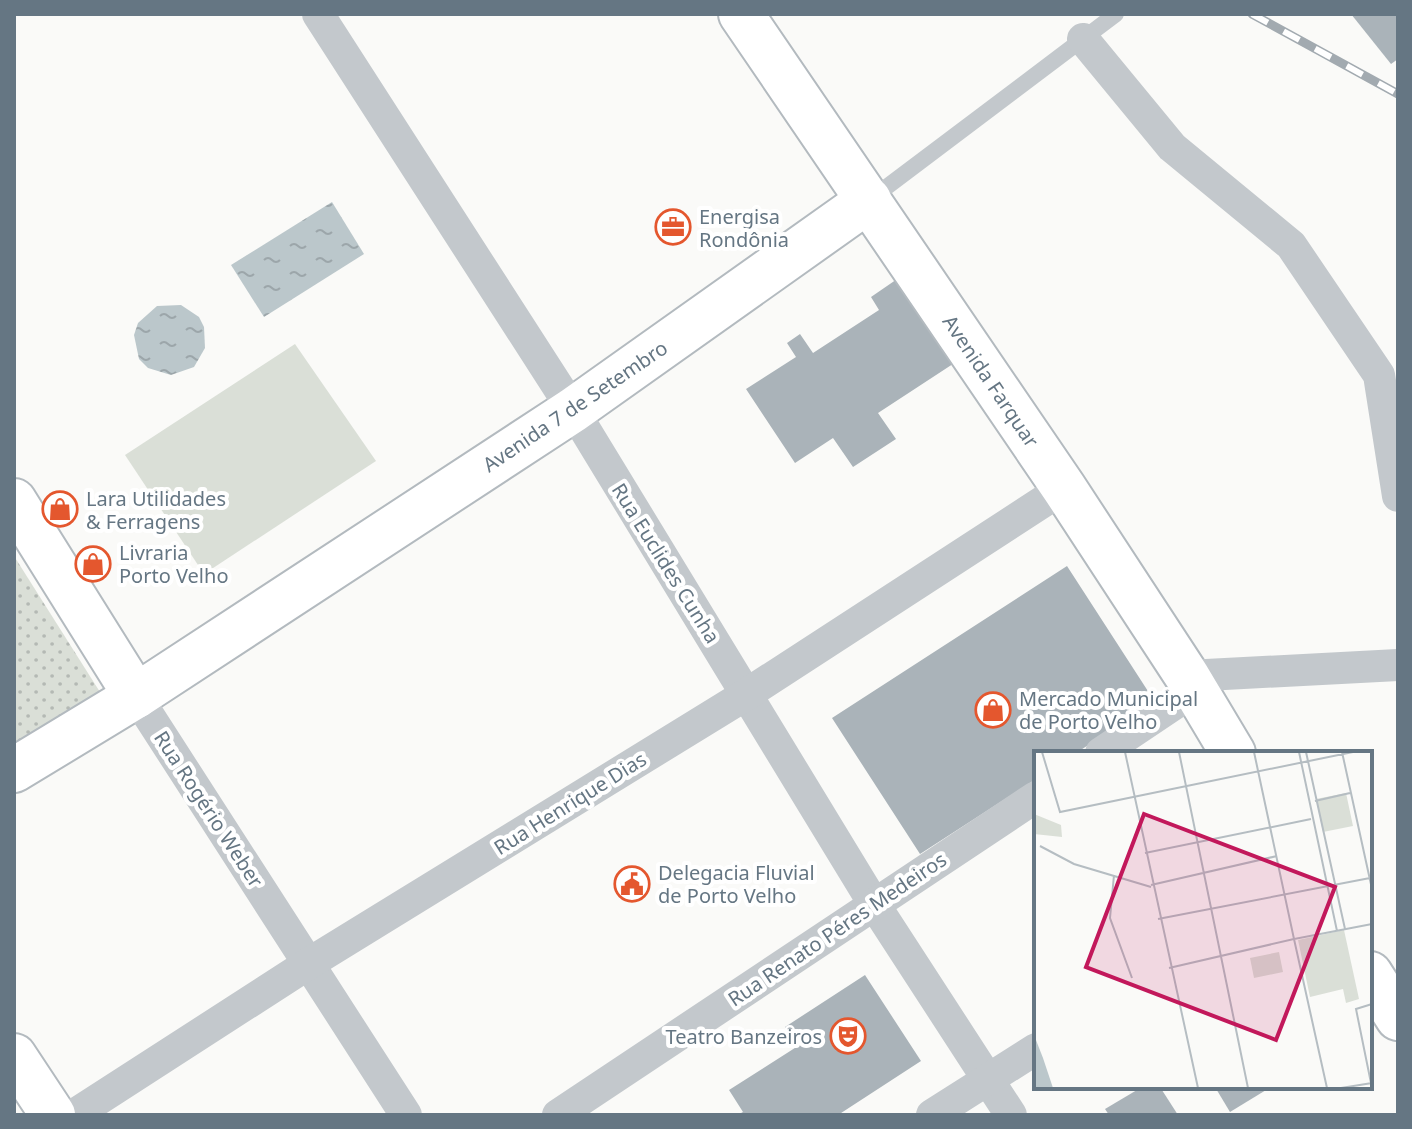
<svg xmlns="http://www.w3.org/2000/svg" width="1412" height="1129" font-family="'Noto Sans',sans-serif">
  <defs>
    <pattern id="park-dots" width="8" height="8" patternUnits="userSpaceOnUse" patternTransform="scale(2)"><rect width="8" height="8" fill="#dadfd7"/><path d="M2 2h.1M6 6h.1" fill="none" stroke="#b4b9b4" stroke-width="1.8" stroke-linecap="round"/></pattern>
    <pattern id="water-ripples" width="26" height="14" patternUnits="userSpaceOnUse" patternTransform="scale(2)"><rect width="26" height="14" fill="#bbc7cb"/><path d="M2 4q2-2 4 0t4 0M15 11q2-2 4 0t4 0" fill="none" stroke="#9ca6aa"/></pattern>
  </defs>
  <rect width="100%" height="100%" fill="#fafaf8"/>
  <!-- park -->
  <path fill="url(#park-dots)" d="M 14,556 L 105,700 L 14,759 Z"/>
  <!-- garden -->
  <path fill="#dadfd7" d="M 295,344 L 376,461 L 204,574 L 125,455 Z"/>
  <!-- water -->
  <g fill="url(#water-ripples)">
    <path d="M 332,202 L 364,254 L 264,317 L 231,265 Z"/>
    <path d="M 181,305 L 199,317 L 204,327 L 205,348 L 194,367 L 171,375 L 148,368 L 139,359 L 134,335 L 138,323 L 157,306 Z"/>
  </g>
  <!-- building -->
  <g fill="#aab3b9">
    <path d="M 1351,14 L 1398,14 L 1398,59 L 1391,64 Z"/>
    <path d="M 903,275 L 959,360 L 878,413 L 896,439 L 853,467 L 833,438 L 795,463 L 746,389 L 796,357 L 787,343 L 800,334 L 813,353 L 879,310 L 871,297 Z"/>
    <path d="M 1067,566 L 1155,702 L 1076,753 L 1036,753 L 1036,779 L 920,854 L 832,718 Z"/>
    <path d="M 865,975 L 921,1061 L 838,1115 L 737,1115 L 743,1112 L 729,1090 L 798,1046 L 785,1027 Z"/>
    <path d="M 1142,1087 L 1160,1087 L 1178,1115 L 1109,1115 L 1105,1109 Z"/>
    <path d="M 1215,1087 L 1271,1087 L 1230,1112 Z"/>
  </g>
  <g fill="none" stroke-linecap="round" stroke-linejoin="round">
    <defs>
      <g id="secondary">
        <path d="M 741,14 L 1064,488 L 1187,676 L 1233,753"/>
        <path d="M 14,501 L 136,696"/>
        <path d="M 14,770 L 136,696 L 573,410 L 869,200"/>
        <path d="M 1370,974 L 1398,1018"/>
        <path d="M 14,1056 L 53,1115"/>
      </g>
    </defs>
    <!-- secondary casing -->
    <use href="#secondary" stroke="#b3babf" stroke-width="48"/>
    <!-- lane -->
    <path stroke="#c3c8cc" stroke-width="16" d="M 872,198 L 1116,14"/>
    <!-- street -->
    <g stroke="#c3c8cc" stroke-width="32">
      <path d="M 318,14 L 573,410 L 874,904 L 1011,1115"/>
      <path d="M 1083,39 L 1172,147 L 1291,245 L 1379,375 L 1398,496"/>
      <path d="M 1187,676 L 1398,665"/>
      <path d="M 136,696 L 406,1115"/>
      <path d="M 1101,753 L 1195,690"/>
      <path d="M 74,1115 L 308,964 L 747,694 L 1064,488"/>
      <path d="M 558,1115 L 1036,797"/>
      <path d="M 932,1115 L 1036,1049"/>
    </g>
    <!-- secondary -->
    <use href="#secondary" stroke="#fff" stroke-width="44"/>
    <defs>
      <path id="rail" d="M 1252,14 L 1398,94"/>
    </defs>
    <!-- rail casing -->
    <use href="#rail" stroke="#a2aab0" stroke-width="9"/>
    <!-- rail -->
    <use href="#rail" stroke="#fff" stroke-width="6" stroke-dasharray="18" stroke-linecap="butt"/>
  </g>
  <!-- icons -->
  <defs>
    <symbol id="office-ring" viewBox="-11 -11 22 22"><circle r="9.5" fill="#fff" stroke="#e4572e" stroke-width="1.5"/><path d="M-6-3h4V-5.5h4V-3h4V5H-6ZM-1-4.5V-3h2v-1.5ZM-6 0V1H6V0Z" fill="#e4572e"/></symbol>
    <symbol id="shop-ring" viewBox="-11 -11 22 22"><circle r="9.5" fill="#fff" stroke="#e4572e" stroke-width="1.5"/><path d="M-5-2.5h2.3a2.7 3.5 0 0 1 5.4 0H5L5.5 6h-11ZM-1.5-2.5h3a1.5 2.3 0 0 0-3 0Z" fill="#e4572e"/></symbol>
    <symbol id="civic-ring" viewBox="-11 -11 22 22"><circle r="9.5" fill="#fff" stroke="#e4572e" stroke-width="1.5"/><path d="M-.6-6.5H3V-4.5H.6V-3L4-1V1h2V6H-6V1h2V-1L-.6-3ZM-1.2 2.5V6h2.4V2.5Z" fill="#e4572e"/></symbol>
    <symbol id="theatre-ring" viewBox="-11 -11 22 22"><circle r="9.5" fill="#fff" stroke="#e4572e" stroke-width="1.5"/><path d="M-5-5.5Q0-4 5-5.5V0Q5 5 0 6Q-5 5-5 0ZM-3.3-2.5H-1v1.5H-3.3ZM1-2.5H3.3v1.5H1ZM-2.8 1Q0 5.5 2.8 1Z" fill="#e4572e"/></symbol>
  </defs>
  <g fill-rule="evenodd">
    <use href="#office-ring" x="653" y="207" width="40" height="40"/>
    <use href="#shop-ring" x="40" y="489" width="40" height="40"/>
    <use href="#shop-ring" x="73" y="544" width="40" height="40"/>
    <use href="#shop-ring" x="973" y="690" width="40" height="40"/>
    <use href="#civic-ring" x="612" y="864" width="40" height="40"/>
    <use href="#theatre-ring" x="828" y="1016" width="40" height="40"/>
  </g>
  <g text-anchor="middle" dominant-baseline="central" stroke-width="8" stroke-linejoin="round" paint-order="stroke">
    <!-- poi labels -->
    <g font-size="20" fill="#657683" stroke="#fff" text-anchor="start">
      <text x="699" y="216">Energisa<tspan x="699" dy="23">Rondônia</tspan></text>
      <text x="86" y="498">Lara Utilidades<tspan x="86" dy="23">&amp; Ferragens</tspan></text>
      <text x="119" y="552">Livraria<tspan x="119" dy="23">Porto Velho</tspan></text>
      <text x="1019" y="698">Mercado Municipal<tspan x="1019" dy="23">de Porto Velho</tspan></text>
      <text x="658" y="872">Delegacia Fluvial<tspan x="658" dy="23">de Porto Velho</tspan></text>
      <text x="822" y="1036" text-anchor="end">Teatro Banzeiros</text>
    </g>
    <!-- street labels -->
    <g font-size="20" fill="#657683" stroke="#fff">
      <text transform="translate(991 381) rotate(56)">Avenida Farquar</text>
      <text transform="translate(575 406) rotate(-34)">Avenida 7 de Setembro</text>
      <text transform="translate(666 563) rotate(58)">Rua Euclides Cunha</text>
      <text transform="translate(570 803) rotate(-32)">Rua Henrique Dias</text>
      <text transform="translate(209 809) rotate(57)">Rua Rogério Weber</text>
      <text transform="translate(837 929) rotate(-34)">Rua Renato Péres Medeiros</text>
    </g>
  </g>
  <!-- overview -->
  <g transform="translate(1034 751)">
    <rect width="338" height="338" fill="#fafaf8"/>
    <path d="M 0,63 L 27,74 L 28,86 L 0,83 Z" fill="#dadfd7"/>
    <path d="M 312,42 L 319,75 L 289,81 L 282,48 ZM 310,179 L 325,248 L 312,252 L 309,238 L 276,246 L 264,189 Z" fill="#dadfd7"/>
    <path d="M 245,201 L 249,221 L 220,227 L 216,207 Z" fill="#dadfd7"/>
    <path d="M 0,284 L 9,307 L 19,337 L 0,337 Z" fill="#bbc7cb"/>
    <path fill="none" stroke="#b5bdc2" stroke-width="2" d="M 8,1 L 26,61 L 319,1M 91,1 L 164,337M 145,1 L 214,337M 265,1 L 303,180M 272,1 L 311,178M 308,1 L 338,138M 281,50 L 316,42M 6,95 L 40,113 L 117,136M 111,102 L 277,68M 80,124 L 76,167 L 98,227M 117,134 L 243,105M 124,168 L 336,127M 135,217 L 260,188 L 220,1M 293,337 L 260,188 L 338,173M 307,337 L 338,332M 338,337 L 322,258 L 338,253"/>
    <path fill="#c2185b" fill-opacity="0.15" stroke="#c2185b" stroke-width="4" d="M 110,63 L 301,136 L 242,289 L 52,216 Z"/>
    <rect width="338" height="338" fill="none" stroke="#657683" stroke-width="4"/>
  </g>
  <!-- border -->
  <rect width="1412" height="1129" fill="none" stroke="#657683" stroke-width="32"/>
</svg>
